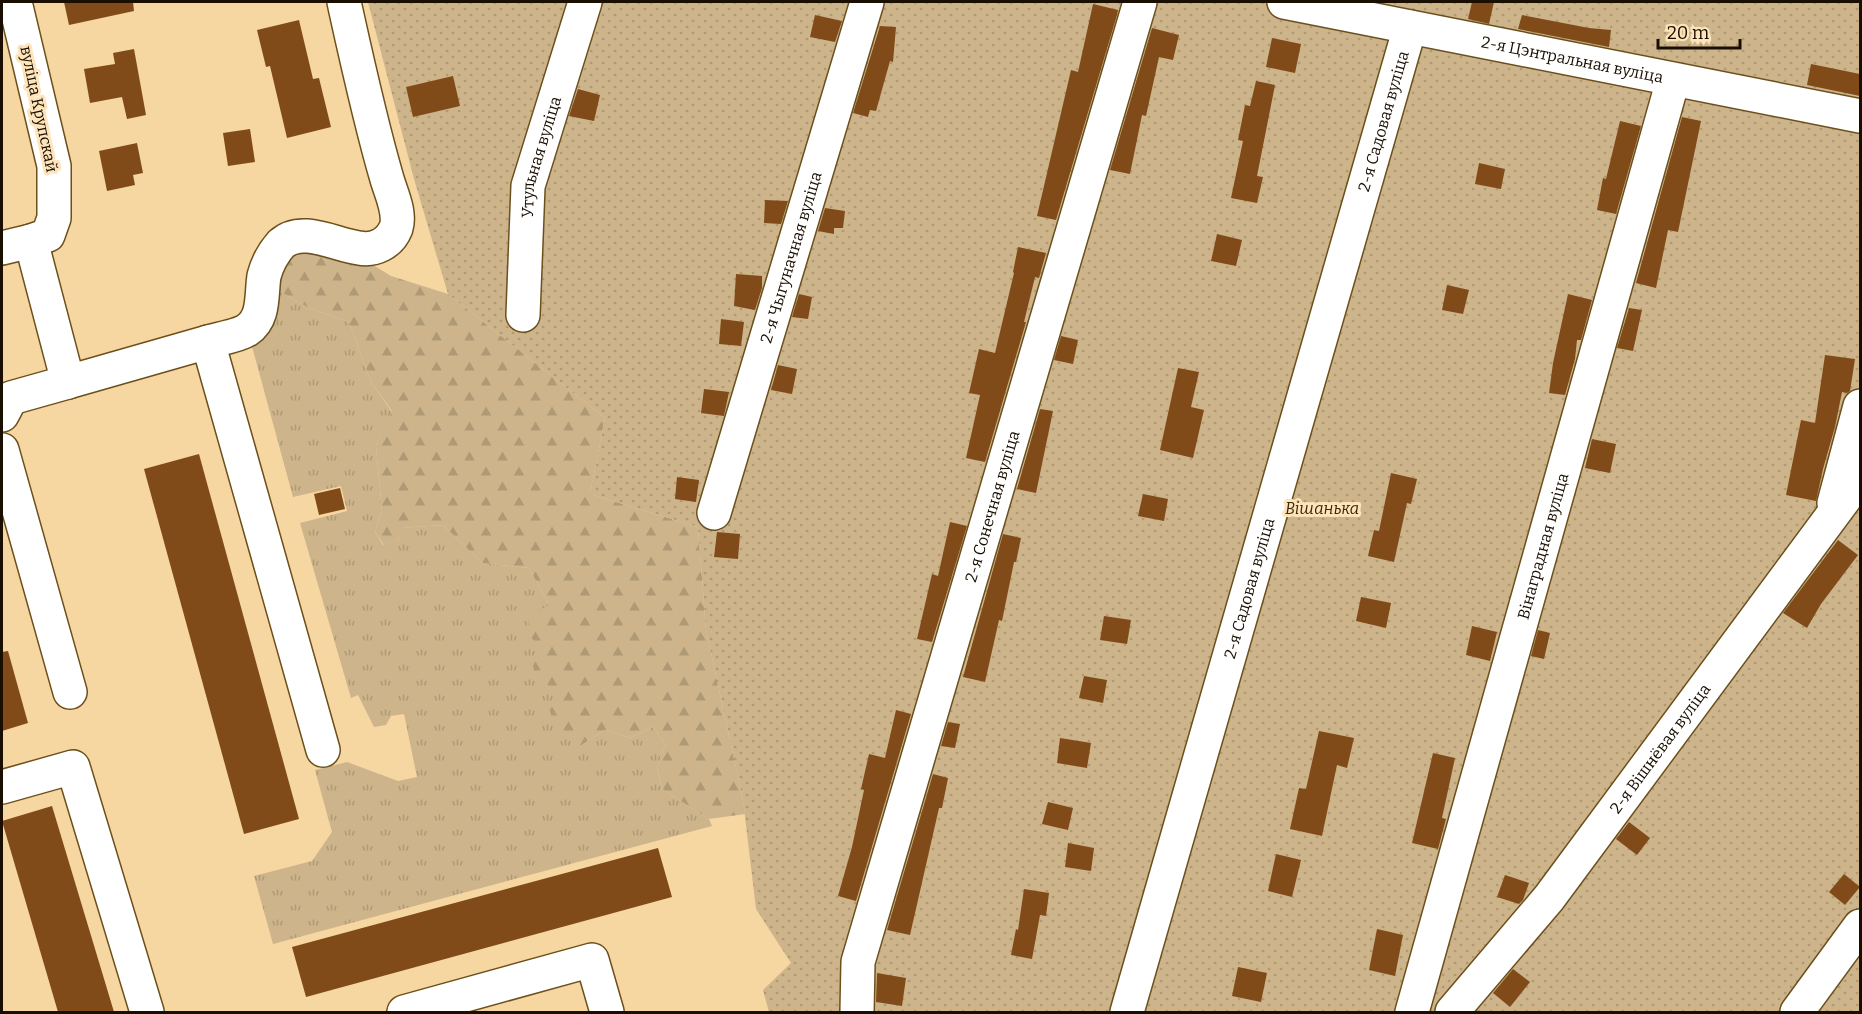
<svg xmlns="http://www.w3.org/2000/svg" width="1862" height="1014" font-family="Bitter,serif">
  <defs>
    <pattern id="grass-tufts" width="24" height="20" patternUnits="userSpaceOnUse" patternTransform="scale(1.5)"><rect width="24" height="20" fill="#cdb48b"/><path d="M3 7l-1-3M5 7V3M7 7l1-3M15 17l-1-3M17 17v-4M19 17l1-3" fill="none" stroke="#af9a76"/></pattern>
    <pattern id="forest-firs" width="22" height="20" patternUnits="userSpaceOnUse" patternTransform="scale(1.5)"><rect width="22" height="20" fill="#cdb48b"/><path d="M5 1l3.5 6h-7zM16 11l3.5 6h-7z" fill="#af9a76"/></pattern>
    <pattern id="garden-dots" width="8" height="8" patternUnits="userSpaceOnUse" patternTransform="scale(1.5)"><rect width="8" height="8" fill="#cdb48b"/><path d="M2 2h.1M6 6h.1" fill="none" stroke="#af9a76" stroke-width="1.8" stroke-linecap="round"/></pattern>
  </defs>
  <rect width="100%" height="100%" fill="#f6d6a1"/>
  <!-- grass -->
  <path fill="url(#grass-tufts)" d="M 272,287 L 309,308 L 349,322 L 371,382 L 392,412 L 376,446 L 382,511 L 375,532 L 383,545 L 399,540 L 401,528 L 443,525 L 482,563 L 529,568 L 549,605 L 544,647 L 562,690 L 580,746 L 605,730 L 630,738 L 653,727 L 665,744 L 657,768 L 662,789 L 709,819 L 712,826 L 273,944 L 254,876 L 312,861 L 332,832 L 315,770 L 347,762 L 398,781 L 417,777 L 404,714 L 391,716 L 386,725 L 374,727 L 358,695 L 351,698 L 300,523 L 347,511 L 341,486 L 293,497 L 250,339 Z"/>
  <!-- forest -->
  <path fill="url(#forest-firs)" d="M 292,246 L 360,257 L 391,276 L 448,294 L 605,418 L 590,494 L 698,527 L 706,630 L 743,800 L 745,814 L 709,819 L 662,789 L 657,768 L 665,744 L 653,727 L 630,738 L 605,730 L 580,746 L 556,733 L 549,707 L 561,691 L 536,680 L 532,661 L 544,647 L 532,639 L 528,617 L 549,605 L 529,568 L 482,563 L 443,525 L 402,528 L 399,540 L 384,545 L 375,532 L 382,511 L 376,446 L 392,411 L 371,382 L 349,322 L 309,308 L 272,287 Z"/>
  <!-- garden -->
  <path fill="url(#garden-dots)" d="M 368,2 L 1860,2 L 1860,1012 L 769,1012 L 763,990 L 791,963 L 756,909 L 743,800 L 706,630 L 698,527 L 590,494 L 605,418 L 448,294 L 414,179 Z"/>
  <!-- building -->
  <g fill="#804b19">
    <path d="M 64,2 L 133,2 L 134,11 L 69,25 Z"/>
    <path d="M 1472,2 L 1494,2 L 1489,24 L 1468,19 Z"/>
    <path d="M 1093,4 L 1118,10 L 1117,15 L 1056,220 L 1037,216 L 1071,70 L 1078,72 Z"/>
    <path d="M 815,15 L 842,21 L 835,42 L 810,37 Z"/>
    <path d="M 1522,15 L 1589,28 L 1611,30 L 1609,47 L 1518,29 Z"/>
    <path d="M 299,20 L 313,79 L 319,78 L 331,127 L 287,138 L 270,66 L 266,67 L 257,30 Z"/>
    <path d="M 880,26 L 896,27 L 893,62 L 890,61 L 876,111 L 870,110 L 868,117 L 853,113 Z"/>
    <path d="M 1152,28 L 1179,35 L 1173,60 L 1159,57 L 1146,116 L 1142,115 L 1130,174 L 1110,170 Z"/>
    <path d="M 1272,38 L 1301,44 L 1295,73 L 1266,67 Z"/>
    <path d="M 134,49 L 146,115 L 127,119 L 122,97 L 90,103 L 84,69 L 115,64 L 113,53 Z"/>
    <path d="M 1811,64 L 1860,74 L 1860,96 L 1807,85 Z"/>
    <path d="M 453,76 L 460,106 L 413,117 L 406,87 Z"/>
    <path d="M 1256,81 L 1275,85 L 1257,176 L 1263,177 L 1257,203 L 1231,198 L 1243,141 L 1238,140 L 1245,105 L 1250,106 Z"/>
    <path d="M 578,89 L 600,95 L 594,121 L 569,116 Z"/>
    <path d="M 1682,117 L 1701,121 L 1678,232 L 1668,230 L 1656,288 L 1636,283 Z"/>
    <path d="M 1620,121 L 1641,126 L 1616,214 L 1597,210 L 1603,178 L 1606,179 Z"/>
    <path d="M 250,129 L 255,162 L 228,166 L 223,133 Z"/>
    <path d="M 137,143 L 143,173 L 133,175 L 135,185 L 107,191 L 99,151 Z"/>
    <path d="M 1479,163 L 1505,169 L 1501,189 L 1475,184 Z"/>
    <path d="M 765,200 L 788,201 L 781,224 L 764,223 Z"/>
    <path d="M 825,208 L 845,211 L 843,228 L 834,228 L 834,234 L 818,231 Z"/>
    <path d="M 1217,234 L 1242,240 L 1236,266 L 1211,261 Z"/>
    <path d="M 1018,247 L 1046,253 L 1039,278 L 1035,277 L 1024,322 L 1026,322 L 985,462 L 966,458 L 980,395 L 969,393 L 979,349 L 995,353 L 1014,273 L 1013,272 Z"/>
    <path d="M 736,274 L 762,276 L 762,288 L 755,310 L 734,306 Z"/>
    <path d="M 1447,285 L 1469,290 L 1463,314 L 1442,310 Z"/>
    <path d="M 799,294 L 812,297 L 808,319 L 792,317 Z"/>
    <path d="M 1568,294 L 1592,300 L 1581,340 L 1577,340 L 1575,359 L 1565,395 L 1549,393 L 1553,363 Z"/>
    <path d="M 1629,308 L 1642,310 L 1633,351 L 1617,348 Z"/>
    <path d="M 721,319 L 744,322 L 741,346 L 719,344 Z"/>
    <path d="M 1061,336 L 1078,340 L 1073,364 L 1054,360 Z"/>
    <path d="M 1825,355 L 1855,359 L 1850,391 L 1847,393 L 1842,392 L 1835,427 L 1823,469 L 1816,501 L 1786,495 L 1801,420 L 1815,423 Z"/>
    <path d="M 778,365 L 797,369 L 792,394 L 771,390 Z"/>
    <path d="M 1178,368 L 1199,372 L 1191,407 L 1204,410 L 1193,458 L 1160,450 Z"/>
    <path d="M 704,389 L 729,392 L 724,416 L 701,413 Z"/>
    <path d="M 1040,409 L 1053,411 L 1036,493 L 1017,489 Z"/>
    <path d="M 1592,439 L 1616,444 L 1610,473 L 1585,468 Z"/>
    <path d="M 199,454 L 299,819 L 244,834 L 144,469 Z"/>
    <path d="M 1391,473 L 1417,479 L 1411,504 L 1407,503 L 1394,562 L 1368,556 L 1374,530 L 1379,531 Z"/>
    <path d="M 677,477 L 699,480 L 696,502 L 675,499 Z"/>
    <path d="M 340,488 L 345,509 L 319,515 L 314,494 Z"/>
    <path d="M 1143,494 L 1168,499 L 1164,521 L 1138,516 Z"/>
    <path d="M 950,522 L 967,526 L 932,642 L 917,639 L 932,574 L 938,576 Z"/>
    <path d="M 717,532 L 740,534 L 738,559 L 714,557 Z"/>
    <path d="M 1003,534 L 1021,538 L 1016,562 L 1014,562 L 1002,621 L 999,620 L 985,682 L 963,677 Z"/>
    <path d="M 1838,540 L 1858,555 L 1821,604 L 1807,628 L 1783,613 Z"/>
    <path d="M 1361,597 L 1391,603 L 1386,628 L 1356,621 Z"/>
    <path d="M 1104,616 L 1131,620 L 1127,644 L 1100,640 Z"/>
    <path d="M 1472,626 L 1497,632 L 1490,661 L 1466,655 Z"/>
    <path d="M 1538,630 L 1550,633 L 1544,659 L 1531,656 Z"/>
    <path d="M 8,651 L 28,723 L 2,731 L 2,652 Z"/>
    <path d="M 1084,676 L 1107,680 L 1103,703 L 1079,698 Z"/>
    <path d="M 896,710 L 911,714 L 856,901 L 838,896 L 852,847 L 864,790 L 861,789 L 869,754 L 885,758 Z"/>
    <path d="M 948,722 L 960,724 L 955,748 L 941,746 Z"/>
    <path d="M 1319,731 L 1354,738 L 1347,768 L 1337,765 L 1322,836 L 1290,829 L 1299,788 L 1306,789 Z"/>
    <path d="M 1060,738 L 1091,743 L 1087,768 L 1057,763 Z"/>
    <path d="M 1433,753 L 1455,758 L 1442,818 L 1446,819 L 1438,849 L 1412,843 Z"/>
    <path d="M 933,774 L 948,778 L 942,808 L 939,808 L 910,935 L 887,930 Z"/>
    <path d="M 1048,802 L 1073,808 L 1068,830 L 1042,824 Z"/>
    <path d="M 52,806 L 114,1012 L 58,1012 L 2,821 Z"/>
    <path d="M 1629,822 L 1650,838 L 1637,855 L 1616,839 Z"/>
    <path d="M 1068,843 L 1094,848 L 1091,871 L 1065,867 Z"/>
    <path d="M 658,848 L 672,897 L 306,997 L 292,947 Z"/>
    <path d="M 1276,854 L 1301,860 L 1292,897 L 1268,891 Z"/>
    <path d="M 1844,874 L 1860,887 L 1845,905 L 1829,892 Z"/>
    <path d="M 1505,875 L 1529,883 L 1523,900 L 1519,904 L 1497,897 Z"/>
    <path d="M 1024,889 L 1049,893 L 1046,916 L 1040,915 L 1032,959 L 1011,955 L 1016,929 L 1018,930 Z"/>
    <path d="M 1377,929 L 1403,935 L 1395,976 L 1369,970 Z"/>
    <path d="M 1238,967 L 1267,973 L 1261,1002 L 1232,996 Z"/>
    <path d="M 1513,969 L 1530,982 L 1510,1007 L 1493,993 Z"/>
    <path d="M 877,973 L 906,978 L 902,1006 L 876,1002 Z"/>
  </g>
  <g fill="none" stroke-linecap="round" stroke-linejoin="round">
    <defs>
      <g id="minor">
        <path id="s1" d="M 1284,2 L 1860,116"/>
        <path d="M 31,241 L 68,382 L 208,342 L 323,750"/>
        <path d="M 2,248 L 31,241 L 48,235 L 54,218 L 54,166 L 15,2"/>
        <path id="s2" d="M 523,315 L 528,186 L 585,2"/>
        <path d="M 208,342 C 218,339 238,336 247,330 C 265,318 261,295 264,276 C 267,265 274,252 281,244 C 302,225 335,245 359,248 C 375,251 390,243 396,228 C 401,213 391,193 387,179 C 370,121 357,61 344,2"/>
        <path d="M 2,415 L 11,398 L 68,382"/>
        <path d="M 2,450 L 70,692"/>
        <path d="M 1834,503 L 1860,406"/>
        <path id="s3" d="M 714,513 L 867,2"/>
        <path d="M 2,787 L 73,767 L 147,1012"/>
        <path d="M 404,1012 L 592,960 L 607,1012"/>
        <path id="s4" d="M 857,1012 L 858,962 L 1140,2"/>
        <path id="s5" d="M 1127,1012 L 1410,27"/>
        <path id="s6" d="M 1412,1012 L 1673,80"/>
        <path id="s7" d="M 1452,1012 L 1549,898 L 1860,478"/>
        <path d="M 1797,1012 L 1860,926"/>
      </g>
    </defs>
    <!-- minor casing -->
    <use href="#minor" stroke="#6c501c" stroke-width="36"/>
    <!-- minor -->
    <use href="#minor" stroke="#fff" stroke-width="33"/>
  </g>
  <g text-anchor="middle" dominant-baseline="central" stroke-width="6" stroke-linejoin="round" paint-order="stroke">
    <!-- street labels -->
    <g font-size="16" fill="#190e00" stroke="#fee4ba">
      <text stroke="none"><textPath href="#s1" startOffset="294">2-я Цэнтральная вуліца</textPath></text>
      <text transform="translate(39 109) rotate(78)">вуліца Крупскай</text>
      <text stroke="none"><textPath href="#s5" startOffset="927">2-я Садовая вуліца</textPath></text>
      <text stroke="none"><textPath href="#s2" startOffset="160">Утульная вуліца</textPath></text>
      <text stroke="none"><textPath href="#s3" startOffset="267">2-я Чыгуначная вуліца</textPath></text>
      <text stroke="none"><textPath href="#s4" startOffset="525">2-я Сонечная вуліца</textPath></text>
      <text stroke="none"><textPath href="#s6" startOffset="484">Вінаградная вуліца</textPath></text>
      <text stroke="none"><textPath href="#s5" startOffset="441">2-я Садовая вуліца</textPath></text>
      <text stroke="none"><textPath href="#s7" startOffset="336">2-я Вішнёвая вуліца</textPath></text>
    </g>
    <!-- park labels -->
    <g font-size="16" font-style="italic" fill="#3a2a0c" stroke="#fee4ba">
      <text x="1322" y="508">Вішанька</text>
    </g>
  </g>
  <!-- border -->
  <rect width="1862" height="1014" fill="none" stroke="#190e00" stroke-width="6"/>
  <!-- scale -->
  <path d="M1658 39v9h82v-9" fill="none" stroke="#190e00" stroke-width="3"/>
  <text x="1667" y="39" font-size="18" fill="#190e00" stroke="#fee4ba" stroke-width="4.5" paint-order="stroke">20 m</text>
</svg>
